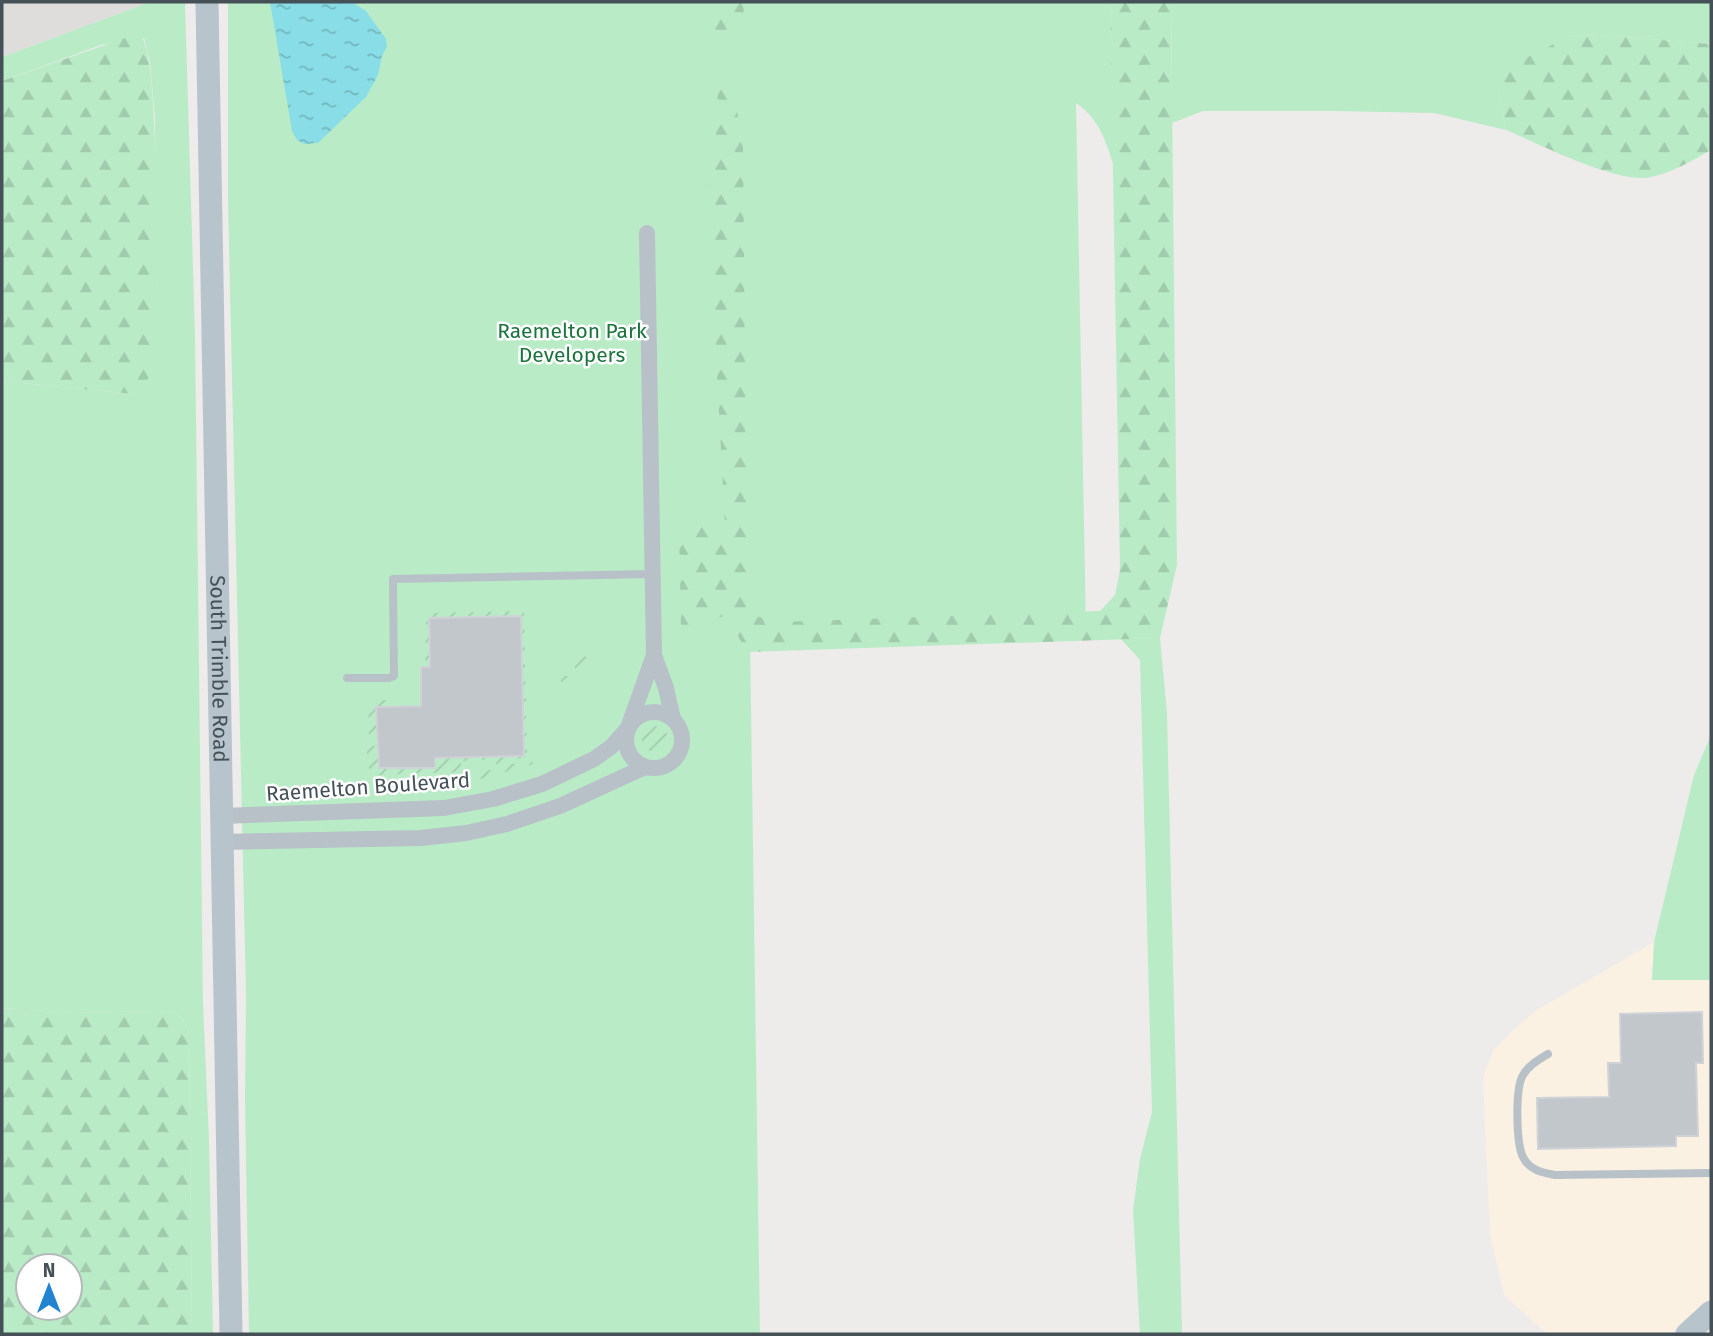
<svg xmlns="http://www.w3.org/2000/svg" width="1713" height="1336" font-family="'Fira Sans',sans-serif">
  <defs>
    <pattern id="forest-firs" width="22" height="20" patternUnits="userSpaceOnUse" patternTransform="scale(1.75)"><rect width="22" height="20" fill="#baebc7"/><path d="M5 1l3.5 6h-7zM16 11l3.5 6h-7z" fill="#a1cbad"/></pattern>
    <pattern id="garden-furrows" width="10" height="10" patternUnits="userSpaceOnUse" patternTransform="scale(1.75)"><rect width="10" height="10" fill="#baebc7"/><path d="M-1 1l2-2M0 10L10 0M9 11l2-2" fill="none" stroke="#a1cbad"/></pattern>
    <pattern id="water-ripples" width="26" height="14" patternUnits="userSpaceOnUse" patternTransform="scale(1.75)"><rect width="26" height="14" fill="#89dde6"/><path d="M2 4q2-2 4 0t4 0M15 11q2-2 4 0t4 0" fill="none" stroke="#72b6bd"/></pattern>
  </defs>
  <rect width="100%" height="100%" fill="#eeebeb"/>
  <!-- commercial -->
  <path fill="#faf1e3" d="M 1654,942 L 1652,980 L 1711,980 L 1711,1298 L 1671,1334 L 1547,1334 L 1504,1295 L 1490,1234 L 1483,1077 L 1494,1049 L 1517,1026 L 1537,1010 Z"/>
  <!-- education -->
  <path fill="#dfdcdc" d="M 2,2 L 150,2 L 2,57 Z"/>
  <!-- green -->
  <g fill="#baebc7">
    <path d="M 150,2 L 185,2 L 195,335 L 203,1003 L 209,1141 L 213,1334 L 192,1334 L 189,1033 L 183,1019 L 176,1013 L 158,1011 L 76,1013 L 2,1008 L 2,381 L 133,394 L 152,296 L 155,117 L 150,62 L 144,38 L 101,45 L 2,81 L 2,57 Z"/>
    <path d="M 228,2 L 1110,2 L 1114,167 C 1107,143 1098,117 1076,103 L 1086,629 L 750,636 L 760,1334 L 249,1334 L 245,1100 L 246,994 L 228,202 Z"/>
    <path d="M 1171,2 L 1711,2 L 1711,44 L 1599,35 L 1570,36 L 1498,92 L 1506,130 L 1434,113 L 1336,111 L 1203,111 L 1172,123 Z"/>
    <path d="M 1160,638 L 1167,713 L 1182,1334 L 1140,1334 L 1133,1210 L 1140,1159 L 1152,1112 L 1140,660 L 1121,639 Z"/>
    <path d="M 1711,735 L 1711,980 L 1652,980 L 1654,942 L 1694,775 Z"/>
  </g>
  <!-- forest -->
  <g fill="url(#forest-firs)" fill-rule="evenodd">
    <path d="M 709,2 L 743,2 L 745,31 L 729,48 L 714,50 L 709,45 Z"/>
    <path d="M 1110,2 L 1171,2 L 1177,565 L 1160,638 L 750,652 L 740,640 L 728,615 L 681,628 L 679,527 L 725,527 L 706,163 L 712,157 L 715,147 L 718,90 L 721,78 L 725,77 L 731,81 L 743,141 L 747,601 L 759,617 L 778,622 L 1100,611 L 1115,595 L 1120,570 Z"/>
    <path d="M 139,33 C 166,58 151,328 148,379 L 133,394 L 2,381 L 2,81 Z"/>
    <path d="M 1599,35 L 1711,44 L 1711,150 C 1693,160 1672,173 1651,177 C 1619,185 1539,144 1506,130 L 1498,92 L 1502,70 L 1570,36 Z"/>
    <path d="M 2,1008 L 76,1013 L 158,1011 L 176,1013 L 183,1019 L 189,1033 L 192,1334 L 2,1334 ZM 70,1266 L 70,1308 L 28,1308 L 28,1266 Z"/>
  </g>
  <!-- garden -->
  <g fill="url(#garden-furrows)">
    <path d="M 524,611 L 527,756 L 497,766 L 495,759 L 461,761 L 461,772 L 378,775 L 367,767 L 367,746 L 378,746 L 379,768 L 434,768 L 435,758 L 524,756 L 521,617 L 430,667 L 425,666 L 426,613 Z"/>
    <path d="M 585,656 L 588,658 L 587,667 L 572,686 L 565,687 L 561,681 L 561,676 L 575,676 L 575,657 Z"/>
    <path d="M 372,700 L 387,700 L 395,704 L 378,738 L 369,735 L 368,705 Z"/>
    <circle cx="655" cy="739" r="13"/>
    <path d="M 531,759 L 533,764 L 462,784 L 461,778 Z"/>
  </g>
  <!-- water -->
  <path fill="url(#water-ripples)" d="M 270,2 L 352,2 L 366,11 L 386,39 L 387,46 L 382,56 L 378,75 L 366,97 L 318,143 L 304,144 L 297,140 L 292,131 Z"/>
  <!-- building -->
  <g fill="#c2c7cb" stroke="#cfd2d7" stroke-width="2">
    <path d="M 521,616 L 524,756 L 435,758 L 435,768 L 379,768 L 376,707 L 421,706 L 421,667 L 430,667 L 429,618 Z"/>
    <path d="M 1702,1012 L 1703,1063 L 1696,1063 L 1698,1136 L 1676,1136 L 1676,1146 L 1538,1149 L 1537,1098 L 1609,1097 L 1608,1063 L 1621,1063 L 1620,1014 Z"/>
  </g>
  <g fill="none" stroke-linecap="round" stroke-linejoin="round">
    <!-- service -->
    <g stroke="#b7c1c7" stroke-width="8">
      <path d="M 347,678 L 389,678 L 394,676 L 393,579 L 652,574"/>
      <path d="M 1548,1054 C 1538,1060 1529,1065 1523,1075 C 1515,1088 1516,1143 1523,1157 C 1529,1170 1543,1173 1555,1175 L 1711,1173"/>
    </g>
    <!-- minor -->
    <g stroke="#b7c1c7" stroke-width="16">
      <path d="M 647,233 L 654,655 L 666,688 L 673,719"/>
      <circle cx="654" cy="740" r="28"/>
      <path d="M 222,816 L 444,808 L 493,799 L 542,784 L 594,759 L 611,747 L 628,728 L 654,655"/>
      <path d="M 222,842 L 421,838 L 466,833 L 507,824 L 560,806 L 645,767"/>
    </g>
    <!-- secondary -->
    <g stroke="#b7c4cc" stroke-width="23">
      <path id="s1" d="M 207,2 L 231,1334"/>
      <path d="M 1687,1334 L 1711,1312"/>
    </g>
  </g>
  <g text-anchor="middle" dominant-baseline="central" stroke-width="5" stroke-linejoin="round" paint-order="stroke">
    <!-- park labels -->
    <g font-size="21" fill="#1b733d" stroke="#fff">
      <text x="572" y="331">Raemelton Park<tspan x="572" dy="24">Developers</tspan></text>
    </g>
    <!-- street labels -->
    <g font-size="21" fill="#455157" stroke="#fff">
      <text stroke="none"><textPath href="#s1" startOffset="667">South Trimble Road</textPath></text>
      <text transform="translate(368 787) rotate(-4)">Raemelton Boulevard</text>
    </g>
  </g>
  <!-- border -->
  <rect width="1713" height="1336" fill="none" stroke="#455157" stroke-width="7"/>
  <!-- north arrow -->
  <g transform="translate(49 1287)"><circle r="33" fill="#ffffff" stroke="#b5b9bc" stroke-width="2"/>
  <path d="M0-5L12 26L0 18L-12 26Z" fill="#2283d1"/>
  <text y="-10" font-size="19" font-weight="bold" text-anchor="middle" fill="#455157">N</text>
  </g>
</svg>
